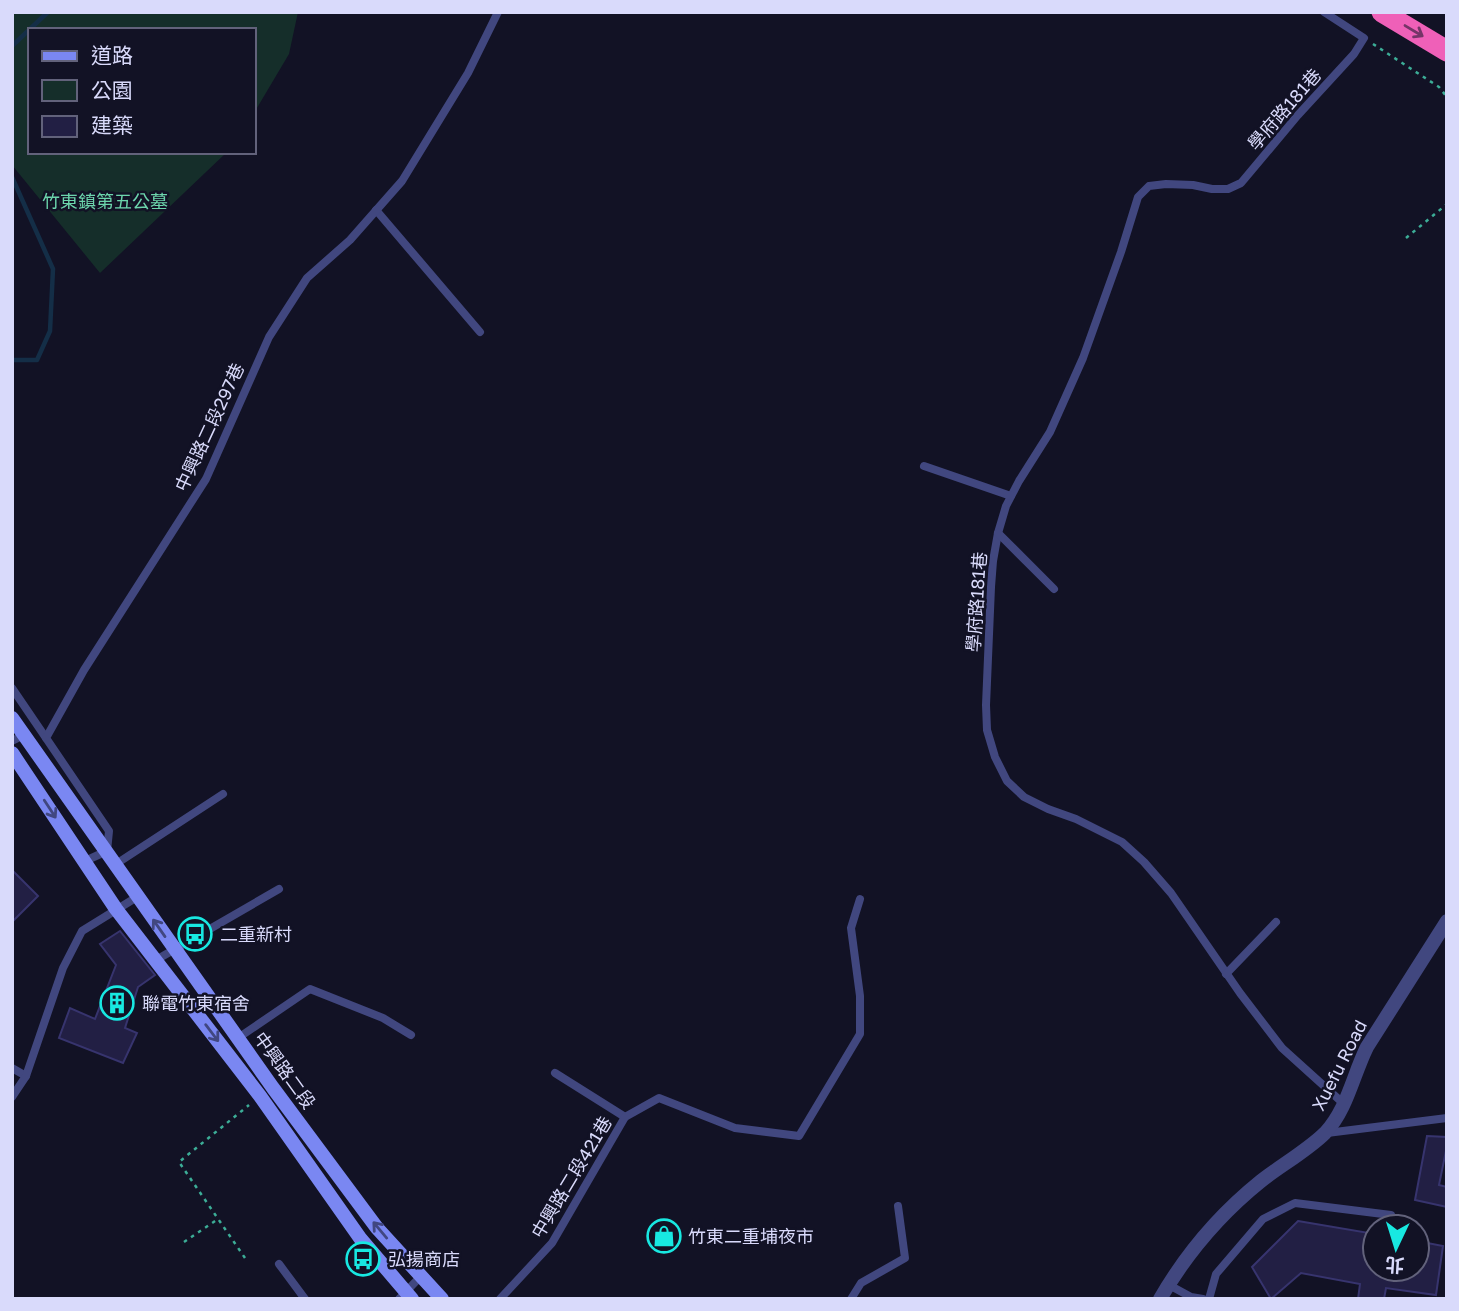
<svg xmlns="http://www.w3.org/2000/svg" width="1459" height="1311" font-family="'Golos Text','Noto Sans TC',sans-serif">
  <rect width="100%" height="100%" fill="#121225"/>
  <!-- green -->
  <path fill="#152e2a" d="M 12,12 L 298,12 L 289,54 L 254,113 L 254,30 L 30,30 L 30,152 L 227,152 L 100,273 L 12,165 Z"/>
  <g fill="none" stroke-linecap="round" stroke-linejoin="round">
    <!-- stream -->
    <g stroke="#142e47" stroke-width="4.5">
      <path d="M 12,46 L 48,12"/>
      <path d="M 12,177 L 53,269 L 50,331 L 37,360 L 12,360"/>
    </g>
  </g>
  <!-- building -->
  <g fill="#221f44" stroke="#37346e" stroke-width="2">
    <path d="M 12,870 L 38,896 L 12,922 Z"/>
    <path d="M 120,931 L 155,975 L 138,987 L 125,1028 L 137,1033 L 123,1063 L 59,1038 L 70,1008 L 95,1019 L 116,965 L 100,944 Z"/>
    <path d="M 1427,1136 L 1447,1137 L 1447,1146 L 1439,1185 L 1447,1187 L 1447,1207 L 1415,1200 Z"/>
    <path d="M 1298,1221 L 1375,1234 L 1375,1269 L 1417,1269 L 1417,1241 L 1443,1246 L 1436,1295 L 1386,1288 L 1384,1299 L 1358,1299 L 1360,1284 L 1301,1273 L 1271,1299 L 1252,1267 Z"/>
  </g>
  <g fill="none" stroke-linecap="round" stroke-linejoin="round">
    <!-- path -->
    <g stroke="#3cad97" stroke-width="2.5" stroke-dasharray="3.5 5" stroke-linecap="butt">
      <path d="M 1373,44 L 1439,87 L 1447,97"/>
      <path d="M 1406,238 L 1447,204"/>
      <path d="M 184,1242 L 218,1219"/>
      <path d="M 245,1258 L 179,1162 L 249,1105"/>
    </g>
    <!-- service -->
    <g stroke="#41477f" stroke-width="8">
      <path d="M 1324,12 L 1364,38 L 1354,54 L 1298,115 L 1241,183 L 1228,189 L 1212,189 L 1193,185 L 1166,184 L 1149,186 L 1138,197 L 1121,252 L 1083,358 L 1050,432 L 1019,481 L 1006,506 L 998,533 L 993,561 L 991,587 L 986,705 L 987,730 L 995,757 L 1007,781 L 1024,797 L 1048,809 L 1076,819 L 1122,842 L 1144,862 L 1171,893 L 1240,993 L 1282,1048 L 1344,1104"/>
      <path d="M 376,210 L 480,332"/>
      <path d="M 924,466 L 1011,496"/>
      <path d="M 998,533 L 1054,589"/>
      <path d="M 12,688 L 46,738"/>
      <path d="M 12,741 L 24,735"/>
      <path d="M 85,861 L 107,851 L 109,831 L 46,738 L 84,670 L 206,479 L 269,337 L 307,278 L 350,240 L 402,181 L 468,73 L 498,12"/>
      <path d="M 116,864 L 223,794"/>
      <path d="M 156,960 L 279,889"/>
      <path d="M 1226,974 L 1276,922"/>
      <path d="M 238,1038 L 310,989 L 383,1018 L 411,1035"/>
      <path d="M 12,1068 L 26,1076"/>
      <path d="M 555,1073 L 625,1117"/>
      <path d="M 12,1097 L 26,1076 L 63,968 L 82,931 L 137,897"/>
      <path d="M 1327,1133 L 1447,1118"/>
      <path d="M 279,1264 L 305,1299"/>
      <path d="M 1169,1285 L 1191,1297 L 1203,1299"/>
      <path d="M 399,1299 L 421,1276"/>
      <path d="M 500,1299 L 552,1243 L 625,1117 L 659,1098 L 735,1128 L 799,1136 L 860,1034 L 860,996 L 851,928 L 860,899"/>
      <path d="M 851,1299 L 861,1283 L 905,1258 L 898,1206"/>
      <path d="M 1209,1299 L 1216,1274 L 1263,1219 L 1295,1203 L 1391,1215"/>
    </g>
    <!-- tertiary -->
    <path stroke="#41477f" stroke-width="14" d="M 1160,1299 C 1186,1254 1220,1214 1261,1181 C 1280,1166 1308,1150 1325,1133 C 1347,1110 1353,1075 1367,1047 L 1447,921"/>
    <!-- secondary -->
    <g stroke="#7a87f2" stroke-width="14">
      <path d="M 12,718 L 273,1088 L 377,1228 L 442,1299"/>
      <path d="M 12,753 L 116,909 L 260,1096 L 360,1238 L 412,1299"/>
    </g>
    <!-- motorway -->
    <path stroke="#ef60b8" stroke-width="21" d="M 1382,12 L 1447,51"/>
  </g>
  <!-- one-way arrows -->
  <defs><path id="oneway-shaft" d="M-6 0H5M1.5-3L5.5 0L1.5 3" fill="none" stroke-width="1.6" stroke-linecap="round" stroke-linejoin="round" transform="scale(1.75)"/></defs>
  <use stroke="#753567" href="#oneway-shaft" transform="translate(1414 31) rotate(31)"/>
  <g stroke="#414781">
    <use href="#oneway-shaft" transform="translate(50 809) rotate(57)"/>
    <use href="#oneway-shaft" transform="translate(159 928) rotate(-125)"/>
    <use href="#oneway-shaft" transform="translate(212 1033) rotate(53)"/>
    <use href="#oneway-shaft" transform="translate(380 1230) rotate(-130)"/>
  </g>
  <!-- icons -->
  <defs>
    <symbol id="bus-ring" viewBox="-11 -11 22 22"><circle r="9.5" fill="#121225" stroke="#18e8e1" stroke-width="1.5"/><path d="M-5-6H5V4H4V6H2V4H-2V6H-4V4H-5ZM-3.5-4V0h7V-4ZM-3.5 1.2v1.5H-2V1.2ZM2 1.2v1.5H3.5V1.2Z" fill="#18e8e1"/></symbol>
    <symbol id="building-ring" viewBox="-11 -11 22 22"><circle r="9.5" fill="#121225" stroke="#18e8e1" stroke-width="1.5"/><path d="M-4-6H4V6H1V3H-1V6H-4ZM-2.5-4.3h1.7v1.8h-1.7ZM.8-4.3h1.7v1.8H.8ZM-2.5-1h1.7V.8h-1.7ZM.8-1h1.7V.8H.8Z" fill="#18e8e1"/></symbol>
    <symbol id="shop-ring" viewBox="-11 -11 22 22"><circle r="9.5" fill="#121225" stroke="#18e8e1" stroke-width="1.5"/><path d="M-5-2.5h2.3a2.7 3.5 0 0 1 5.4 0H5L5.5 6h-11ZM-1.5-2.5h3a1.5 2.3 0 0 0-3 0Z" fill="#18e8e1"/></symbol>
  </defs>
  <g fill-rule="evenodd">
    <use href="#bus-ring" x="176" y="915" width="38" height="38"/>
    <use href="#building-ring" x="98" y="984" width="38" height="38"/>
    <use href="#shop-ring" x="645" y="1217" width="38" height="38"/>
    <use href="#bus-ring" x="344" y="1240" width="38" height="38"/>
  </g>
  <g text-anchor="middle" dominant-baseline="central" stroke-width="5" stroke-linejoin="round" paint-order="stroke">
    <!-- street labels -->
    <g font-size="18" fill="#d9dafb" stroke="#121225">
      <text transform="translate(1284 109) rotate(-49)">學府路181巷</text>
      <text transform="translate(209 427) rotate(-65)">中興路二段297巷</text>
      <text transform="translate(976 602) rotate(-86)">學府路181巷</text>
      <text transform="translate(1339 1065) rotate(-63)">Xuefu Road</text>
      <text transform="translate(285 1070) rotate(54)">中興路二段</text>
      <text transform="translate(571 1177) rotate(-59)">中興路二段421巷</text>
    </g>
    <!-- park labels -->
    <g font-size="18" fill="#6cd5ac" stroke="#121225">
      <text x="105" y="201">竹東鎮第五公墓</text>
    </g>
    <!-- poi labels -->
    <g font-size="18" fill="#d9dafb" stroke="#121225" text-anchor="start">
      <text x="220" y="934">二重新村</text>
      <text x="142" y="1003">聯電竹東宿舍</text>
      <text x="688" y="1236">竹東二重埔夜市</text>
      <text x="388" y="1259">弘揚商店</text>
    </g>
  </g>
  <!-- border -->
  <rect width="1459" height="1311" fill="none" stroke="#d9dafb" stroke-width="28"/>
  <!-- legend -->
  <rect x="28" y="28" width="228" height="126" fill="#121225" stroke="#62627b" stroke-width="2"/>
  <rect x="42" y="51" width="35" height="10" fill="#7a87f2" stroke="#62627b" stroke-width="2"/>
  <text x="91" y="63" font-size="21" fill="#d9dafb">道路</text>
  <rect x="42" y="80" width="35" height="21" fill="#152e2a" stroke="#62627b" stroke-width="2"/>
  <text x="91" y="98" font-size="21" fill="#d9dafb">公園</text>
  <rect x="42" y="116" width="35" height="21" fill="#221f44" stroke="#62627b" stroke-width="2"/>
  <text x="91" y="133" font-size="21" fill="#d9dafb">建築</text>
  <!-- north arrow -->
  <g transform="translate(1396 1248) rotate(184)"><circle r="33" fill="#121225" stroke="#62627b" stroke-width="2"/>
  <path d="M0-5L12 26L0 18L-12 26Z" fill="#18e8e1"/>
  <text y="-10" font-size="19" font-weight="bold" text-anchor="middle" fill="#d9dafb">北</text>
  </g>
</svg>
